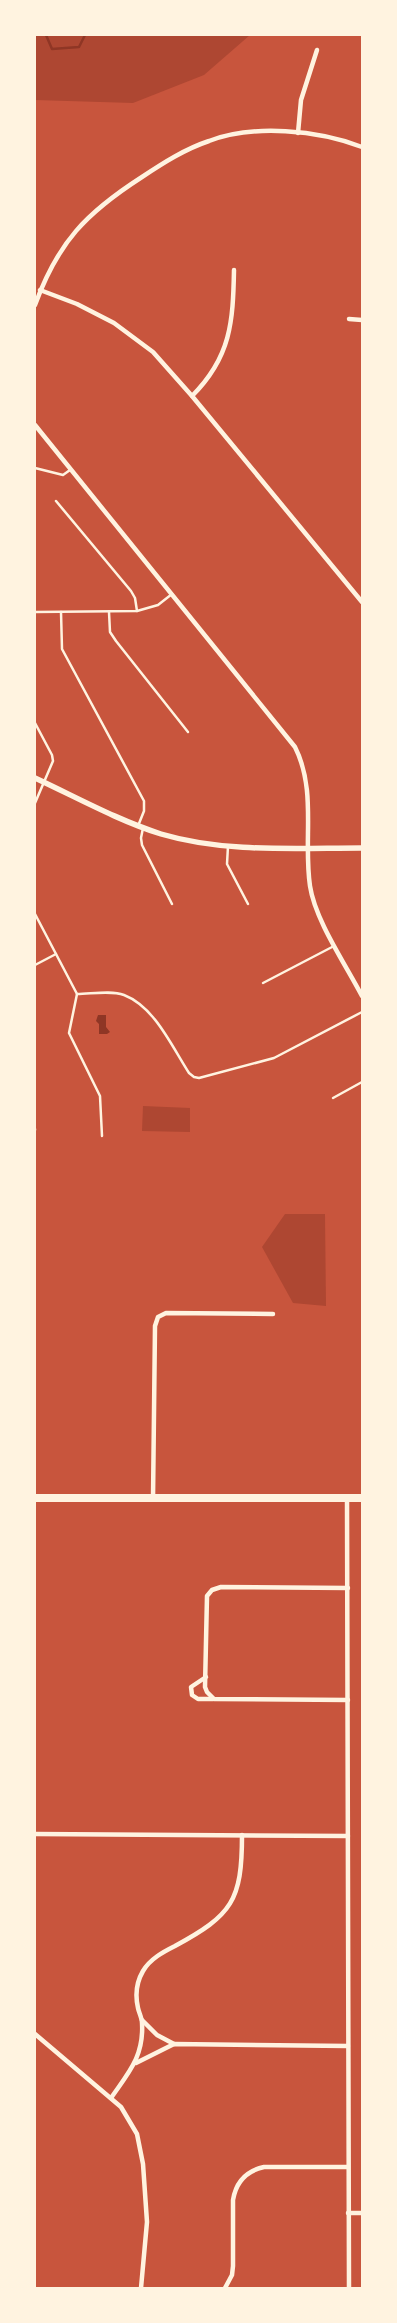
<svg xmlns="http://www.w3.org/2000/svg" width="397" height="2323" font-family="'Playfair Display',serif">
  <rect width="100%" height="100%" fill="#c8553d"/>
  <!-- green -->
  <g fill="#ae4732">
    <path d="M 35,35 L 250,35 L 204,75 L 133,103 L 35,100 Z"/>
    <path d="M 143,1106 L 190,1108 L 190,1132 L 142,1131 Z"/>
    <path d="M 285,1214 L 325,1214 L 326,1306 L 293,1303 L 262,1247 Z"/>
  </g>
  <!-- water -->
  <path fill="#8f3625" d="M 98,1015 L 106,1015 L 106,1027 L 110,1032 L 107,1034 L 99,1034 L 99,1024 L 96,1021 Z"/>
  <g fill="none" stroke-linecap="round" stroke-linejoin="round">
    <!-- stream -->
    <path stroke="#8f3625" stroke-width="2.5" d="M 46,35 L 52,49 L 79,47 L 85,35"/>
    <!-- service -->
    <g stroke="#fff3e0" stroke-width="2.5">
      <path d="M 35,468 L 63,475 L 70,470"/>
      <path d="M 56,501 L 131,591 L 135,598 L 137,611"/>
      <path d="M 35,612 L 137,611 L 158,605 L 172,594"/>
      <path d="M 61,612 L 62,649 L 144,801 L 144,811 L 138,826"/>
      <path d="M 109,612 L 110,632 L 116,641 L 188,732"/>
      <path d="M 35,723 L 52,755 L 53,761 L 35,803"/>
      <path d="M 143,828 L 141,838 L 142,845 L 172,904"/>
      <path d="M 228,846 L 227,864 L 248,904"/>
      <path d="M 35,914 L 77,994"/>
      <path d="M 35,965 L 56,954"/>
      <path d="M 263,983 L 334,946"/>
      <path d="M 333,1098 L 362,1082"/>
      <path d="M 35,1129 L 35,1130"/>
      <path d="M 102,1136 L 100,1096 L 69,1033 L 77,994 C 91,994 111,990 124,995 C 155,1007 172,1047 189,1073 L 194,1077 L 199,1078 L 274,1058 L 362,1012"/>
    </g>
    <!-- minor -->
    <g stroke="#fff3e0" stroke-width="4.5">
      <path d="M 298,133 L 301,100 L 317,50"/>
      <path d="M 40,290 L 77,304 L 114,323 L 153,352 L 192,396 L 362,602"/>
      <path d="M 35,305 C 58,242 86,213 142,177 C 163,163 185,149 209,141 C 253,124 318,130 362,147"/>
      <path d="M 349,319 L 362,320"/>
      <path d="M 192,396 C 231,357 233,322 234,270"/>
      <path d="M 35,425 L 295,747 C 317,791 303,839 310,886 C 315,920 346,965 362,996"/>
      <path d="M 347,1498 L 349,2288"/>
      <path d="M 153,1499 L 155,1326 L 158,1317 L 166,1313 L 273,1314"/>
      <path d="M 348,1588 L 221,1587 L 212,1590 L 207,1596 L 205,1687 L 207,1692 L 214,1699 L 348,1700"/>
      <path d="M 206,1677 L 191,1687 L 192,1695 L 198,1699 L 213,1699"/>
      <path d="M 35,1834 L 348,1836"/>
      <path d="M 142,2020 L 157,2035 L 174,2044"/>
      <path d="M 35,2034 L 121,2107 L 137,2134 L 143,2164 L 147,2222 L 141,2288"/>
      <path d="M 136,2063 L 174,2044 L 348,2046"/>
      <path d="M 111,2098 C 129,2072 144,2056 142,2023 C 142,2018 139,2013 138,2008 C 135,1995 136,1983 143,1971 C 150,1959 163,1952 175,1946 C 232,1915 242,1901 242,1835"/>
      <path d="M 348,2213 L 362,2213"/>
      <path d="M 225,2288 L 232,2275 L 233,2266 L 233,2200 C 236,2182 246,2171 264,2167 L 348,2167"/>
    </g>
    <!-- tertiary -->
    <path stroke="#fff3e0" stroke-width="5.5" d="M 35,778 C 76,797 117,820 161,834 C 225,853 295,848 362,848"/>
    <!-- trunk -->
    <path stroke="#fff3e0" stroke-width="8" d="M 35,1498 L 362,1498"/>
  </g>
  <!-- border -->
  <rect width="397" height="2323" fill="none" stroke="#fff3e0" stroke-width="72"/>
</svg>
